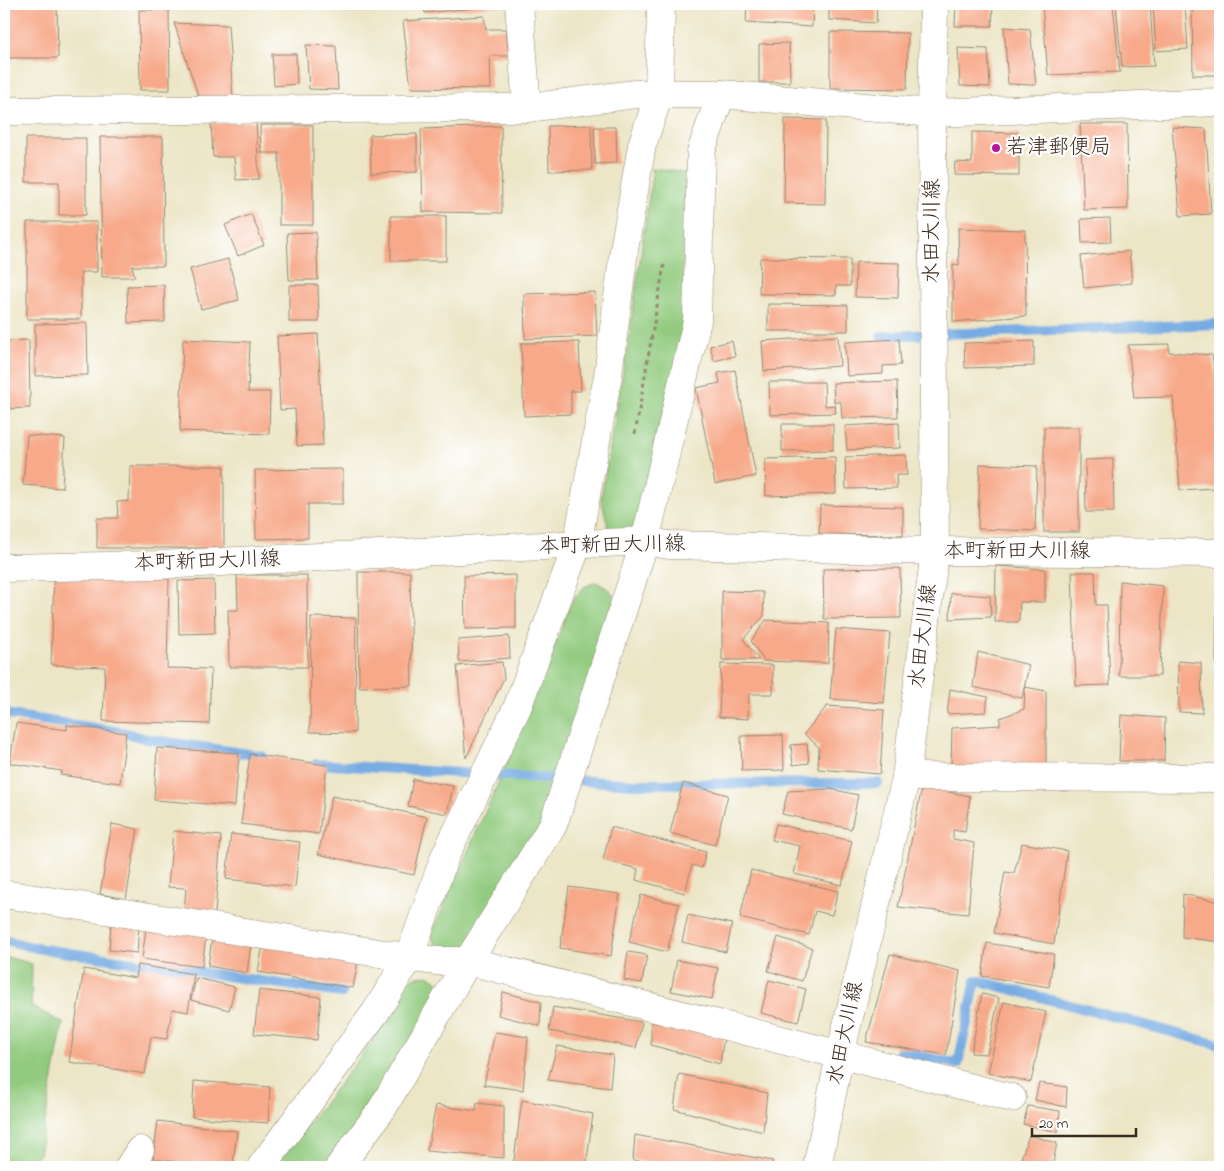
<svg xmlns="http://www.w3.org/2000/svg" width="1224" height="1171" font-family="'Indie Flower','Klee One',sans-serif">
  <rect width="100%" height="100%" fill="#fff"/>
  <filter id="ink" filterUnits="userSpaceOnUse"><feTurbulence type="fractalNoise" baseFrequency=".02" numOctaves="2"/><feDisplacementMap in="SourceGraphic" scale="10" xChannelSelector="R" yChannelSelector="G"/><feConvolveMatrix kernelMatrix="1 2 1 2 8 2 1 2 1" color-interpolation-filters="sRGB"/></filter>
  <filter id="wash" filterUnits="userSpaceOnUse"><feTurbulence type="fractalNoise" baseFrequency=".0096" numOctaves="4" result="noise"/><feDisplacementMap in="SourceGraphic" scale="20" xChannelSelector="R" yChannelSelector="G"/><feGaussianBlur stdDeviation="1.12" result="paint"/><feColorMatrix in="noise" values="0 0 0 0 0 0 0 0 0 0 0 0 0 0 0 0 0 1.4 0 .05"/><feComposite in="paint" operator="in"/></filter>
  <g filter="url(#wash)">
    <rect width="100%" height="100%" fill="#ece6c7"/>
    <!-- green -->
    <g fill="#92cb7f" stroke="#667a4e">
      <path d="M 653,168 L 700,176 L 692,306 L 654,492 L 631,532 L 609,531 L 601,498 L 629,338 Z"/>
      <path d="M 596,582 L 610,590 L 619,605 L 541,826 L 467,947 L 439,952 L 431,935 L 513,749 L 573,599 L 584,587 Z"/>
      <path d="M 4,956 L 32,964 L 31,1006 L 63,1023 L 39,1154 L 31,1163 L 4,1161 Z"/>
      <path d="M 428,975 L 438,982 L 445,993 L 328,1167 L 275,1167 L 373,1040 L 407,981 L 416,977 Z"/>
    </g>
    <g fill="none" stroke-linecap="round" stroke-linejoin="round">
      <!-- stream -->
      <g stroke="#76abe3" stroke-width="10">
        <path d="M 881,336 L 1220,324"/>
        <path d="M 4,714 L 126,733 L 147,739 L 262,756"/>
        <path d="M 316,764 L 636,784 L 878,783"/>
        <path d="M 4,940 L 36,948 L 342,993"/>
        <path d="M 900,1052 L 958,1064 L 976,980 L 1220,1045"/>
      </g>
    </g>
    <g id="blocks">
      <!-- building -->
      <g fill="#f7a989">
        <path d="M 4,4 L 57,4 L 58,58 L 4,58 Z"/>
        <path d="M 423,4 L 504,4 L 504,5 L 425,13 Z"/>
        <path d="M 747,4 L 813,4 L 812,27 L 746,23 Z"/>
        <path d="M 829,4 L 877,4 L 876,23 L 829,20 Z"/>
        <path d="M 956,4 L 993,4 L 992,26 L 955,26 Z"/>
        <path d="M 1042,4 L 1113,4 L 1120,72 L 1048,75 Z"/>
        <path d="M 1116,4 L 1150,4 L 1154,66 L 1122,67 Z"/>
        <path d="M 1153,4 L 1185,4 L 1188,49 L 1156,51 Z"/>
        <path d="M 1192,4 L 1220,4 L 1220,75 L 1193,75 Z"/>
        <path d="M 139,10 L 169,10 L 170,90 L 140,90 Z"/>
        <path d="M 484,16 L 486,29 L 506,29 L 509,56 L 490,56 L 491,89 L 411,88 L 403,21 Z"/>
        <path d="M 174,23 L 228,25 L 233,98 L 199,98 Z"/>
        <path d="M 1004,27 L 1030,29 L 1036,85 L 1008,84 Z"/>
        <path d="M 830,32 L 908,33 L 907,89 L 830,88 Z"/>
        <path d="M 789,43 L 790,82 L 759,82 L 759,44 Z"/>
        <path d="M 306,45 L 336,46 L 338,90 L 309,89 Z"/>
        <path d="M 958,48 L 988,49 L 990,87 L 960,86 Z"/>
        <path d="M 272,54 L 296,54 L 297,84 L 274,86 Z"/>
        <path d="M 785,119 L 826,120 L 825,204 L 784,203 Z"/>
        <path d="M 256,121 L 259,179 L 236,180 L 234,157 L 213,157 L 211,124 Z"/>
        <path d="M 1080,124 L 1127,124 L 1128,209 L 1084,210 Z"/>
        <path d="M 260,125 L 313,125 L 313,225 L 279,225 L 279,153 L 261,153 Z"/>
        <path d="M 591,125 L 592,170 L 549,171 L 548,126 Z"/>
        <path d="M 501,126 L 502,213 L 423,212 L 421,129 Z"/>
        <path d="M 594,127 L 616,127 L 617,163 L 595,164 Z"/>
        <path d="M 1172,127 L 1206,129 L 1211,214 L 1180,216 Z"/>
        <path d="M 972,132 L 1019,133 L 1019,176 L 954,175 L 955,162 L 972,163 Z"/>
        <path d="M 417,134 L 417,172 L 371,173 L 370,135 Z"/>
        <path d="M 100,137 L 163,137 L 164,266 L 132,266 L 135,277 L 102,277 Z"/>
        <path d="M 26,138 L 86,138 L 86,215 L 59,215 L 59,182 L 26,182 Z"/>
        <path d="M 251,214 L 264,245 L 238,256 L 225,225 Z"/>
        <rect x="391" y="216" width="55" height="45"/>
        <path d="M 1110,218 L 1111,242 L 1082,243 L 1081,219 Z"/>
        <path d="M 27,222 L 97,222 L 97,272 L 81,272 L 81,319 L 27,319 Z"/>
        <path d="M 958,228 L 1025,230 L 1026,316 L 953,322 L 953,264 L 959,265 Z"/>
        <path d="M 316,232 L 318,280 L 289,280 L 287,233 Z"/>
        <path d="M 1129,251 L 1132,283 L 1084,288 L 1081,256 Z"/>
        <path d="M 760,258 L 850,259 L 850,286 L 836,286 L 836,295 L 759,294 Z"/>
        <path d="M 228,259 L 239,300 L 201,309 L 190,269 Z"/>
        <path d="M 856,262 L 899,263 L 898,298 L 855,297 Z"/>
        <path d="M 164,285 L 165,322 L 128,323 L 127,286 Z"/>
        <path d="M 289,285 L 318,285 L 319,322 L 289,322 Z"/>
        <path d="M 595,292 L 597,336 L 525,339 L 524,294 Z"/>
        <path d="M 768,304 L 848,305 L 848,331 L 768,331 Z"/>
        <path d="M 87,323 L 88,375 L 35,376 L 35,324 Z"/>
        <path d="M 318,334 L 323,445 L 297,446 L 295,409 L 280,410 L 277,336 Z"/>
        <path d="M 838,336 L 840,366 L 764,371 L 762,341 Z"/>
        <path d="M 183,339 L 250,342 L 248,392 L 270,392 L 269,434 L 180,431 Z"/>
        <path d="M 899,339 L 901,365 L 883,366 L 883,374 L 847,376 L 845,342 Z"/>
        <path d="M 29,340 L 30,408 L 4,409 L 4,341 Z"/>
        <path d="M 732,341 L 735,356 L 714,361 L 710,346 Z"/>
        <path d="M 1034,341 L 1034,366 L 965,368 L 964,343 Z"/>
        <path d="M 579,342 L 581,391 L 571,391 L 571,414 L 524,416 L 521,343 Z"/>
        <path d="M 1169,344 L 1169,352 L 1212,355 L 1216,380 L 1220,380 L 1220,425 L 1218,425 L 1220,444 L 1215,445 L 1215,488 L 1180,490 L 1173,397 L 1134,398 L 1128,345 Z"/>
        <path d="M 735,370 L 756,476 L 715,484 L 696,388 L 720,383 L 718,373 Z"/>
        <path d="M 897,381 L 898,417 L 842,418 L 841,402 L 834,402 L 833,383 Z"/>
        <path d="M 769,382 L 824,382 L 825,406 L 835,405 L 836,413 L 770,415 Z"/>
        <path d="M 899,423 L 900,448 L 847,450 L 845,426 Z"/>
        <path d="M 782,424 L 833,424 L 833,450 L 782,451 Z"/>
        <rect x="1044" y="427" width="35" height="105"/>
        <path d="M 27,435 L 65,438 L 62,488 L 23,485 Z"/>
        <path d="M 906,455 L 907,475 L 896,475 L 897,488 L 846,489 L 845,457 Z"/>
        <path d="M 835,457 L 836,494 L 766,496 L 765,459 Z"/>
        <path d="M 1113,459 L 1114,512 L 1086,512 L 1085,460 Z"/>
        <path d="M 980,464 L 1037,466 L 1035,531 L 978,529 Z"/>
        <path d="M 130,466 L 224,466 L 224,548 L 97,548 L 97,518 L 118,518 L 117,502 L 129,501 Z"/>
        <path d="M 343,469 L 343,504 L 308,504 L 308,538 L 256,539 L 255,470 Z"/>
        <path d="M 820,505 L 903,507 L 903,535 L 819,534 Z"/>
        <path d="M 996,566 L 1045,569 L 1045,602 L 1020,602 L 1019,622 L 995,622 Z"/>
        <path d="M 900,568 L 901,618 L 824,619 L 823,569 Z"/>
        <path d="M 358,572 L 410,572 L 412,686 L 359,687 Z"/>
        <path d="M 1072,572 L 1095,572 L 1096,605 L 1107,605 L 1110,685 L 1076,686 Z"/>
        <path d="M 54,575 L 169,579 L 167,668 L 211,669 L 209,724 L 103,721 L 105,667 L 51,665 Z"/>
        <path d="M 237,575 L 307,575 L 308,667 L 229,667 L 228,610 L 238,610 Z"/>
        <path d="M 516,575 L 516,628 L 465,629 L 464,576 Z"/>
        <path d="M 214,580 L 215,633 L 179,634 L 178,581 Z"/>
        <path d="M 1120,581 L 1163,586 L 1160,676 L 1119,676 Z"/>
        <path d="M 1217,587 L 1220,587 L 1220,662 L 1216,662 Z"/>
        <path d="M 722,591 L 763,592 L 764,616 L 743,639 L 759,660 L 722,660 Z"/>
        <path d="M 951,593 L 990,596 L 991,617 L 950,619 Z"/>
        <path d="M 311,617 L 356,618 L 355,733 L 310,732 Z"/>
        <path d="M 766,620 L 829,623 L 828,663 L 764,661 L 751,641 Z"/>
        <path d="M 836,629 L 890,633 L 884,703 L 830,699 Z"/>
        <path d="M 509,636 L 510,658 L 459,662 L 458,640 Z"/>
        <path d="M 978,652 L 1029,665 L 1022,698 L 973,687 Z"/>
        <path d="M 1178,661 L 1201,663 L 1202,713 L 1179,712 Z"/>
        <path d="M 502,662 L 504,678 L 466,758 L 457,666 Z"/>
        <path d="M 721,664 L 773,665 L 773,694 L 749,694 L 748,719 L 719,717 Z"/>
        <path d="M 1025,687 L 1046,691 L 1046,767 L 951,769 L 952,728 L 1000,725 L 1000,718 L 1024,709 Z"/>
        <path d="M 950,689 L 988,697 L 986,712 L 947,714 Z"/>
        <path d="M 827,706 L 884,710 L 880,774 L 818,769 L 819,747 L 804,734 Z"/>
        <path d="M 1121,715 L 1165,718 L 1164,761 L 1119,761 Z"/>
        <path d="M 16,723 L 67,730 L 67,725 L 126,733 L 120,783 L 60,775 L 62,771 L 10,763 Z"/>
        <path d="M 783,735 L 784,770 L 742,771 L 741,736 Z"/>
        <path d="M 807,744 L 809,763 L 793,765 L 791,745 Z"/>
        <path d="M 157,748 L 239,753 L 235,806 L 154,800 Z"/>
        <path d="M 250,754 L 327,765 L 319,834 L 241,824 Z"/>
        <path d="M 413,779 L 453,786 L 447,814 L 408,806 Z"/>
        <path d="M 683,783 L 728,795 L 715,845 L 670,833 Z"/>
        <path d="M 922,787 L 970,796 L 965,832 L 953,830 L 953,839 L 974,843 L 968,914 L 898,907 Z"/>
        <path d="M 830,789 L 858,795 L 851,829 L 782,814 L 788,791 Z"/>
        <path d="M 332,796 L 427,817 L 414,875 L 318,854 Z"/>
        <path d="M 112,824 L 138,829 L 126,899 L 100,894 Z"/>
        <path d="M 776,824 L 852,841 L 842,885 L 794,874 L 800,846 L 772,840 Z"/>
        <path d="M 611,827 L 706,852 L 702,868 L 692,865 L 685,893 L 636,880 L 638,869 L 603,860 Z"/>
        <path d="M 173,831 L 221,836 L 215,914 L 184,911 L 186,888 L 168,887 Z"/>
        <path d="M 1219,832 L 1220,832 L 1220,877 L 1215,876 Z"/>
        <path d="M 231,834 L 300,842 L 295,887 L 226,879 Z"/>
        <path d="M 1022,843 L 1067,851 L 1054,944 L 994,933 L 1005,872 L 1014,873 Z"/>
        <path d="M 751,870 L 838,891 L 832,915 L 815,911 L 809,935 L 740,918 Z"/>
        <path d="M 569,887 L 620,894 L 611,956 L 560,948 Z"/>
        <path d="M 1183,894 L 1220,902 L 1220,942 L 1182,937 Z"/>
        <path d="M 641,895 L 679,904 L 667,952 L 629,942 Z"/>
        <path d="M 688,915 L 732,924 L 726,952 L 682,942 Z"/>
        <path d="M 111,923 L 139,926 L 137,953 L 109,950 Z"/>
        <path d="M 146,929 L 206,936 L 202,967 L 142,959 Z"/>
        <path d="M 778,937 L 812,948 L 802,981 L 768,971 Z"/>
        <path d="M 212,939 L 251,945 L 247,973 L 208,966 Z"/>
        <path d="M 987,943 L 1054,954 L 1049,987 L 982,976 Z"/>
        <path d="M 263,944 L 358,960 L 353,988 L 258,972 Z"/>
        <path d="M 628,952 L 647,955 L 642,983 L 624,980 Z"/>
        <path d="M 890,954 L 960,971 L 946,1055 L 866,1042 Z"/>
        <path d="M 677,960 L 718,968 L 712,999 L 671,991 Z"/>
        <path d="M 138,965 L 194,974 L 188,1012 L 172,1009 L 167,1039 L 151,1037 L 145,1074 L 69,1062 L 84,969 L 136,978 Z"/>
        <path d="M 196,978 L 235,987 L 229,1010 L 191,1000 Z"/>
        <path d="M 769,980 L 806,989 L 798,1022 L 761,1013 Z"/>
        <path d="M 259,990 L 321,997 L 317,1040 L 254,1034 Z"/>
        <path d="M 503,992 L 541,1002 L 540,1026 L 498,1015 Z"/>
        <path d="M 982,994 L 999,998 L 987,1054 L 971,1053 Z"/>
        <path d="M 1004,1002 L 1046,1012 L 1031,1082 L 988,1073 Z"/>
        <path d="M 553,1007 L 642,1022 L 636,1048 L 549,1031 Z"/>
        <path d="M 651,1022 L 724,1037 L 720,1064 L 651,1045 Z"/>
        <path d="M 495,1032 L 528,1037 L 523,1090 L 484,1085 Z"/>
        <path d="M 557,1046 L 613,1055 L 610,1088 L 548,1080 Z"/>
        <path d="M 679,1074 L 767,1093 L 763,1132 L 674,1109 Z"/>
        <path d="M 194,1081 L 270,1087 L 268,1123 L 192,1117 Z"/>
        <path d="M 1039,1083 L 1067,1087 L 1066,1107 L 1035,1100 Z"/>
        <path d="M 522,1100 L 593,1114 L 586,1167 L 513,1167 Z"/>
        <path d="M 477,1103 L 504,1106 L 504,1158 L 427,1151 L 436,1105 L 476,1111 Z"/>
        <path d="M 1028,1106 L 1060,1111 L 1058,1132 L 1023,1124 Z"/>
        <path d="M 158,1121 L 237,1131 L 233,1164 L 218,1163 L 218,1167 L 183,1167 L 184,1163 L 153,1159 Z"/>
        <path d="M 635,1135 L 773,1161 L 771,1167 L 666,1167 L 633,1160 Z"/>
        <path d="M 1029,1135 L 1057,1143 L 1052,1167 L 1018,1167 Z"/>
      </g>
    </g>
  </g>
  <g filter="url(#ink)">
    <use href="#blocks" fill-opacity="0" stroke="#948872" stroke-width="1"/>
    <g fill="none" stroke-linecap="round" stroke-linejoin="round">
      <defs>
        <g id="minor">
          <path d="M 519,4 L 527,108"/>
          <path d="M 4,111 L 527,108 L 635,94 L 721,94 L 932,113 L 1220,102"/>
          <path d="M 906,777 L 1220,778"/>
          <path d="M 4,894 L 391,955 L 437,961 L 468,961 L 1012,1098"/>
          <path d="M 129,1167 L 140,1150"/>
          <path d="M 261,1167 L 375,1013 L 409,958 L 445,856 L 517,708 L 577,545 L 608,375 L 624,250 L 642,145 L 659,95 L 661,4"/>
          <path d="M 339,1167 L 382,1109 L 468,961 L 553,825 L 645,541 L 697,321 L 701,152 L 721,94"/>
        </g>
        <g id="secondary">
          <path d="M 4,568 L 158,565 L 645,541 L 669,545 L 935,551 L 1220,553"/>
          <path d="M 817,1167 L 840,1055 L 906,777 L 935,551 L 932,113 L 934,4"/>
        </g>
      </defs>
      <!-- minor casing -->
      <use href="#minor" stroke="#948872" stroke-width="29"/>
      <!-- secondary casing -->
      <use href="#secondary" stroke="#948872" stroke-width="29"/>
      <!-- path -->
      <path stroke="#948872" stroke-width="3" stroke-dasharray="4 4" stroke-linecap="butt" d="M 635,434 L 664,265"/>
      <!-- minor -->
      <use href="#minor" stroke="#fff" stroke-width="28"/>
      <!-- secondary -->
      <use href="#secondary" stroke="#fff" stroke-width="28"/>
    </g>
  </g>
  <!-- markers -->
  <circle fill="#b5179e" stroke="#fff" stroke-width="2" cx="996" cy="148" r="5"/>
  <g text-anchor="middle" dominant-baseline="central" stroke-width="4.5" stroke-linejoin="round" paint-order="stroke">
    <!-- poi labels -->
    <g font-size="21" fill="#3b2a1e" stroke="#fff" text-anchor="start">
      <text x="1006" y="148">若津郵便局</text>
    </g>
    <!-- street labels -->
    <g font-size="21" fill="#3b2a1e" stroke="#fff">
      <text transform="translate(933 231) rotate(-90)">水田大川線</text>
      <text transform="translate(612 546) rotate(-1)">本町新田大川線</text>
      <text x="1017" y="552">本町新田大川線</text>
      <text transform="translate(207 562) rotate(-2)">本町新田大川線</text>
      <text transform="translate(924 636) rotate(-83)">水田大川線</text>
      <text transform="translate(846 1033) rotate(-78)">水田大川線</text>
    </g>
  </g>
  <!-- margin -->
  <rect width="1224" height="1171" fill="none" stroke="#fff" stroke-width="20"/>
  <!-- scale -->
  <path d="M1032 1128v8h104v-8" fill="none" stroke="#3b2a1e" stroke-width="2.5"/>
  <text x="1039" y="1128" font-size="15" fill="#3b2a1e" stroke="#ffffff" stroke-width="4" paint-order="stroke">20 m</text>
</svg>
